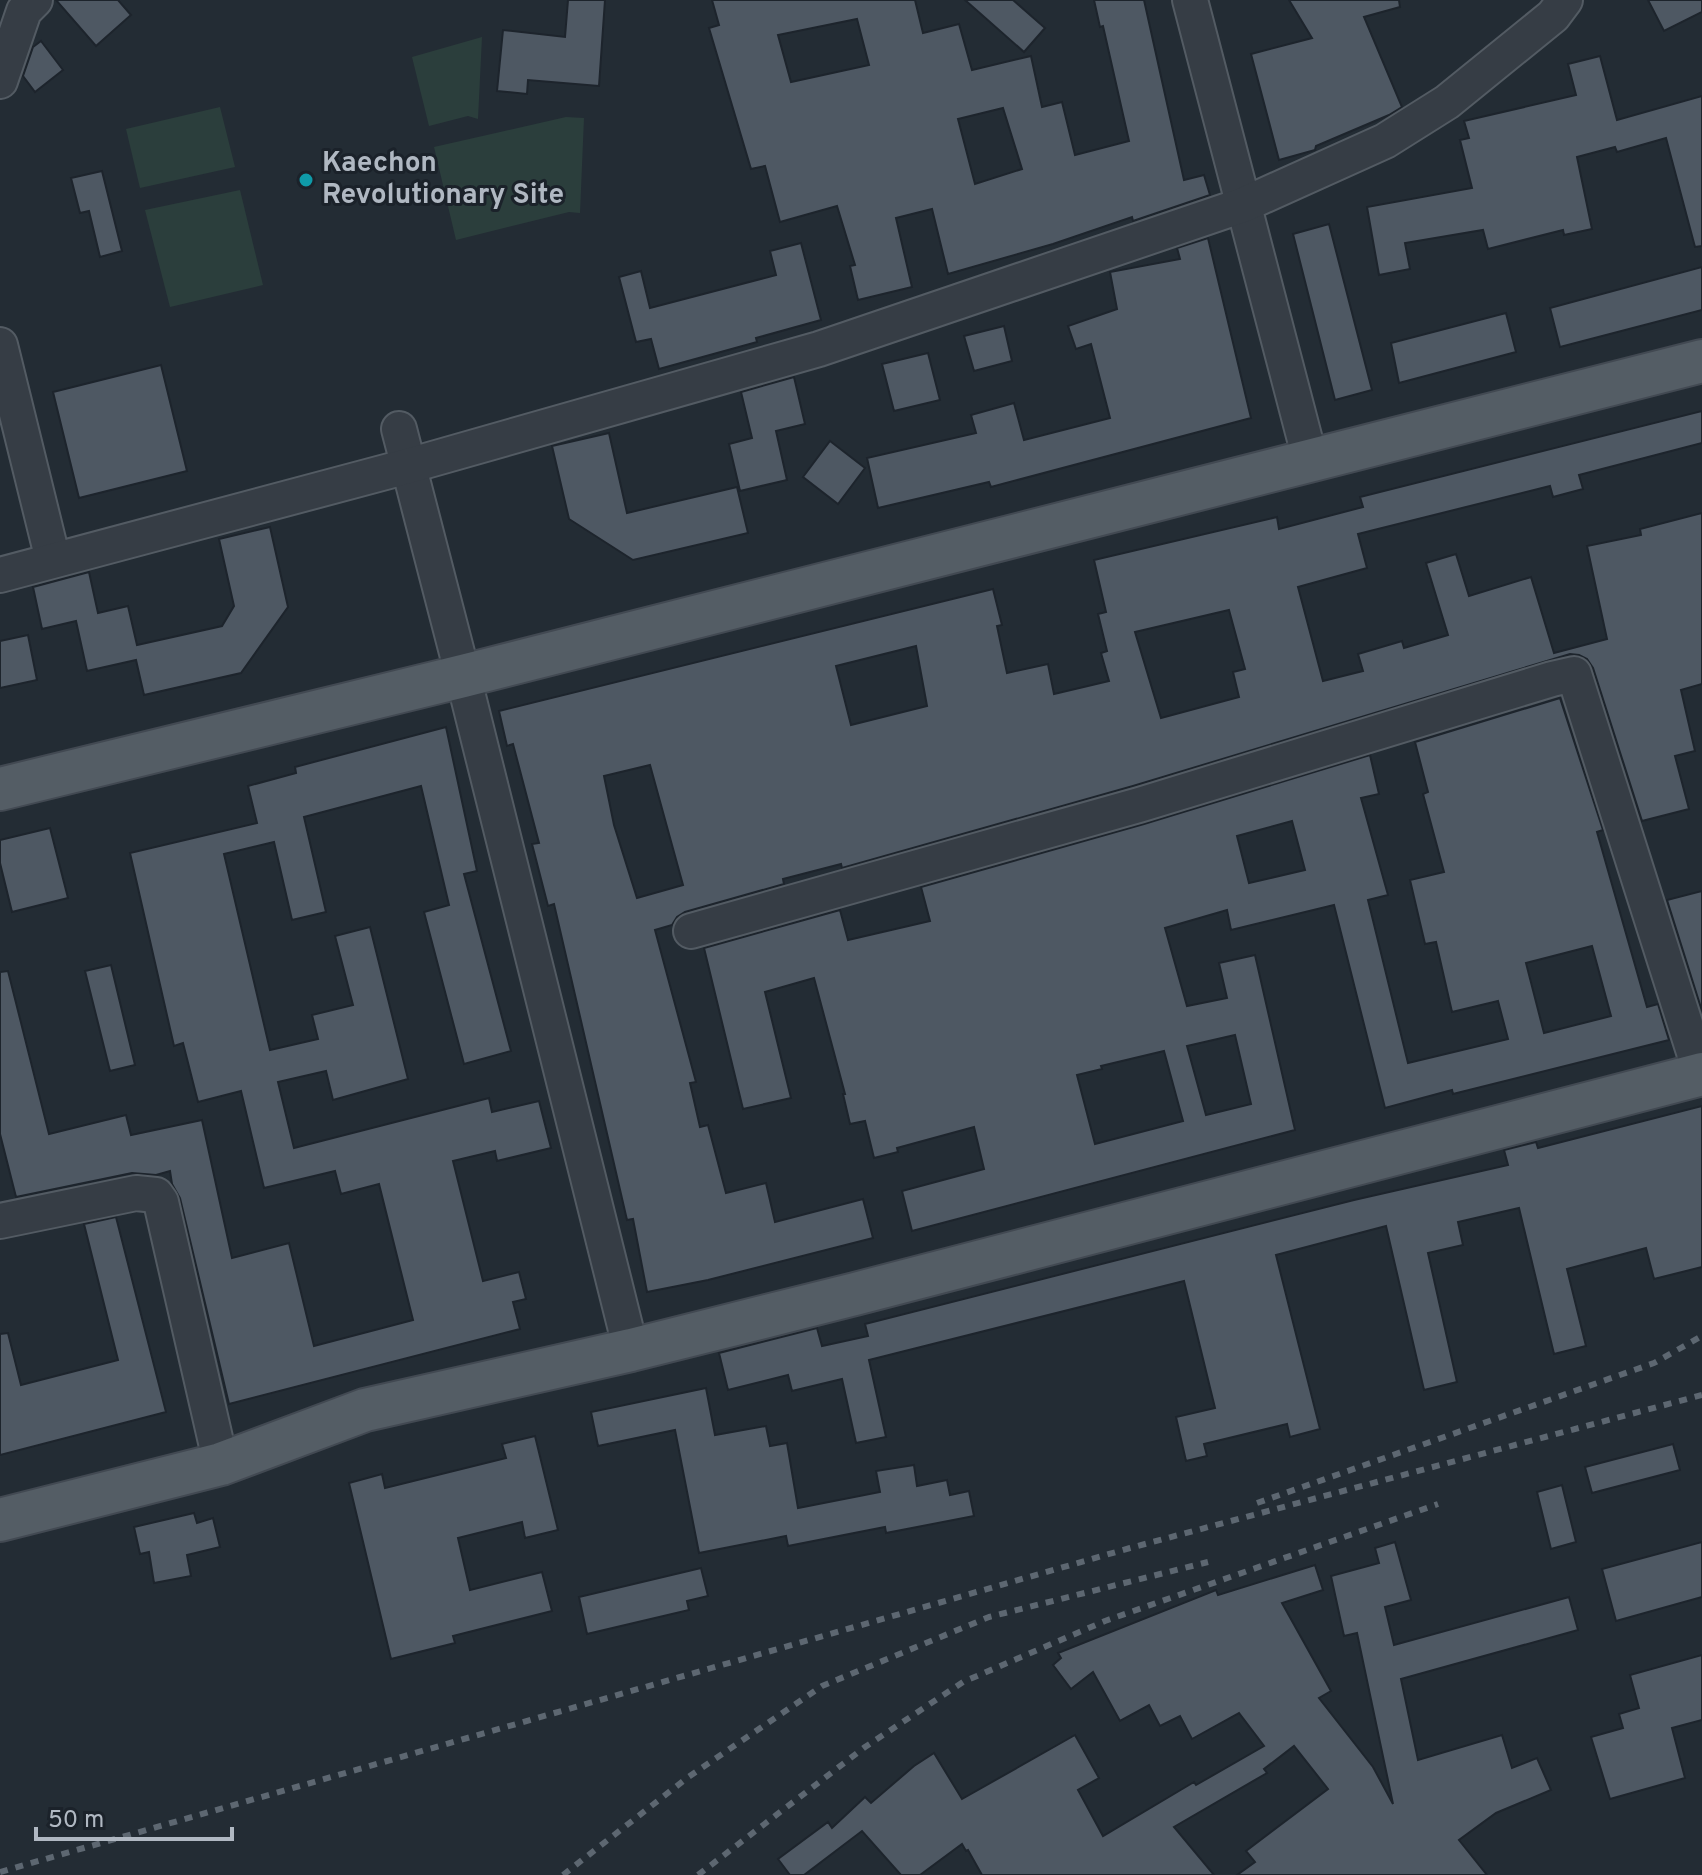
<svg xmlns="http://www.w3.org/2000/svg" width="1702" height="1875" font-family="Overpass,sans-serif">
  <rect width="100%" height="100%" fill="#232c34"/>
  <!-- green -->
  <g fill="#2b3e3c">
    <path d="M 482,37 L 478,119 L 468,116 L 429,126 L 412,57 Z"/>
    <path d="M 220,107 L 235,167 L 140,188 L 126,129 Z"/>
    <path d="M 566,117 L 584,118 L 580,213 L 569,212 L 456,240 L 434,147 Z"/>
    <path d="M 240,190 L 263,285 L 170,307 L 145,210 Z"/>
  </g>
  <!-- building -->
  <g fill="#4e5863" stroke="#1d242c" stroke-width="2" fill-rule="evenodd">
    <path d="M 56,0 L 118,0 L 131,15 L 96,46 Z"/>
    <path d="M 568,0 L 605,0 L 599,86 L 528,80 L 527,94 L 497,91 L 503,30 L 565,37 Z"/>
    <path d="M 712,0 L 915,0 L 923,33 L 959,24 L 972,70 L 1031,56 L 1042,107 L 1062,102 L 1075,155 L 1129,141 L 1103,26 L 1100,27 L 1094,0 L 1144,0 L 1184,180 L 1204,175 L 1210,195 L 1133,221 L 1132,217 L 1053,244 L 948,274 L 932,209 L 896,218 L 912,287 L 858,300 L 850,266 L 855,265 L 837,206 L 780,222 L 765,166 L 751,169 L 709,28 L 719,25 ZM 857,19 L 869,65 L 791,82 L 778,35 ZM 1003,108 L 1022,169 L 975,184 L 958,119 Z"/>
    <path d="M 965,0 L 1013,0 L 1045,28 L 1024,52 Z"/>
    <path d="M 1289,0 L 1399,0 L 1400,7 L 1364,17 L 1402,107 L 1389,115 L 1316,146 L 1315,150 L 1279,160 L 1251,54 L 1312,38 Z"/>
    <path d="M 1648,0 L 1702,0 L 1702,12 L 1664,31 Z"/>
    <path d="M 41,41 L 63,70 L 35,92 L 23,76 L 33,47 Z"/>
    <path d="M 1600,56 L 1617,120 L 1702,96 L 1702,246 L 1695,247 L 1666,138 L 1617,152 L 1615,147 L 1577,157 L 1592,229 L 1564,235 L 1563,230 L 1488,249 L 1483,230 L 1405,243 L 1410,269 L 1379,275 L 1367,207 L 1472,188 L 1460,140 L 1469,138 L 1464,121 L 1576,95 L 1568,64 Z"/>
    <path d="M 102,171 L 122,251 L 100,257 L 89,211 L 80,213 L 71,178 Z"/>
    <path d="M 1329,224 L 1372,390 L 1335,400 L 1293,234 Z"/>
    <path d="M 1208,238 L 1251,418 L 991,487 L 989,482 L 878,508 L 867,458 L 976,433 L 971,415 L 1014,403 L 1024,440 L 1110,418 L 1091,344 L 1076,349 L 1068,326 L 1117,309 L 1110,272 L 1180,259 L 1177,248 Z"/>
    <path d="M 801,243 L 821,320 L 756,338 L 757,342 L 659,369 L 651,339 L 636,342 L 619,277 L 641,271 L 650,308 L 776,275 L 770,251 Z"/>
    <path d="M 1702,267 L 1702,310 L 1560,347 L 1550,308 Z"/>
    <path d="M 1506,313 L 1516,352 L 1399,383 L 1391,343 Z"/>
    <path d="M 1004,326 L 1012,361 L 974,371 L 964,336 Z"/>
    <path d="M 928,353 L 940,400 L 894,411 L 882,364 Z"/>
    <path d="M 161,365 L 187,471 L 79,498 L 53,392 Z"/>
    <path d="M 794,377 L 805,424 L 776,431 L 787,480 L 740,491 L 729,444 L 752,438 L 741,392 Z"/>
    <path d="M 1702,411 L 1702,443 L 1579,475 L 1583,489 L 1553,497 L 1550,486 L 1358,534 L 1367,568 L 1298,587 L 1323,681 L 1363,671 L 1358,654 L 1402,641 L 1404,648 L 1448,635 L 1426,563 L 1456,554 L 1469,596 L 1531,577 L 1554,653 L 1607,639 L 1587,546 L 1641,535 L 1640,529 L 1702,513 L 1702,684 L 1681,690 L 1695,751 L 1675,756 L 1689,809 L 1642,821 L 1593,668 L 1587,659 L 1579,655 L 1570,654 L 1133,786 L 842,868 L 841,864 L 783,879 L 784,884 L 685,912 L 677,917 L 672,925 L 655,930 L 696,1082 L 690,1083 L 700,1127 L 708,1125 L 726,1193 L 766,1183 L 775,1222 L 863,1199 L 873,1238 L 708,1280 L 647,1292 L 633,1219 L 627,1220 L 554,904 L 548,906 L 532,844 L 539,843 L 513,744 L 507,746 L 499,711 L 993,589 L 1002,625 L 997,626 L 1007,673 L 1048,664 L 1054,694 L 1109,681 L 1101,653 L 1107,651 L 1098,614 L 1106,612 L 1094,560 L 1277,517 L 1279,529 L 1363,507 L 1360,497 ZM 1229,610 L 1245,669 L 1233,672 L 1239,697 L 1161,718 L 1135,632 ZM 916,646 L 927,706 L 851,725 L 836,666 ZM 650,765 L 683,885 L 637,898 L 614,825 L 604,776 Z"/>
    <path d="M 609,433 L 627,513 L 737,487 L 748,533 L 633,560 L 569,519 L 552,446 Z"/>
    <path d="M 830,441 L 865,468 L 838,504 L 803,477 Z"/>
    <path d="M 270,527 L 288,607 L 241,673 L 144,695 L 136,660 L 87,671 L 76,621 L 42,629 L 33,587 L 89,572 L 98,613 L 128,606 L 137,645 L 222,626 L 234,606 L 219,539 Z"/>
    <path d="M 28,635 L 37,680 L 0,688 L 0,641 Z"/>
    <path d="M 1560,698 L 1603,830 L 1597,832 L 1647,1007 L 1658,1004 L 1669,1040 L 1453,1094 L 1452,1090 L 1385,1108 L 1334,905 L 1231,930 L 1227,910 L 1165,928 L 1187,1006 L 1227,998 L 1219,963 L 1255,955 L 1295,1130 L 912,1231 L 902,1191 L 984,1169 L 974,1127 L 897,1148 L 898,1152 L 874,1158 L 865,1121 L 850,1124 L 843,1094 L 845,1094 L 814,978 L 765,992 L 791,1098 L 743,1109 L 704,948 L 840,910 L 848,940 L 930,921 L 921,887 L 1144,824 L 1370,755 L 1379,794 L 1361,798 L 1388,895 L 1368,900 L 1408,1063 L 1508,1039 L 1498,1001 L 1452,1012 L 1436,942 L 1425,944 L 1410,880 L 1444,872 L 1423,794 L 1428,792 L 1415,742 ZM 1292,821 L 1305,870 L 1249,883 L 1237,836 ZM 1592,946 L 1611,1016 L 1544,1033 L 1526,963 ZM 1235,1035 L 1251,1104 L 1206,1115 L 1187,1046 ZM 1164,1051 L 1183,1121 L 1095,1144 L 1077,1075 L 1102,1069 L 1101,1066 Z"/>
    <path d="M 446,727 L 477,871 L 464,874 L 511,1051 L 464,1064 L 424,912 L 449,905 L 421,786 L 304,817 L 326,912 L 292,920 L 274,842 L 224,854 L 270,1050 L 318,1039 L 312,1015 L 353,1005 L 335,936 L 370,927 L 408,1079 L 333,1100 L 326,1071 L 278,1082 L 294,1148 L 489,1098 L 492,1112 L 539,1101 L 551,1148 L 497,1161 L 495,1151 L 453,1161 L 483,1281 L 519,1272 L 526,1299 L 513,1302 L 520,1329 L 229,1404 L 180,1198 L 172,1184 L 170,1171 L 156,1175 L 132,1173 L 16,1197 L 0,1134 L 0,972 L 8,971 L 49,1134 L 126,1115 L 131,1135 L 202,1120 L 232,1258 L 289,1243 L 314,1346 L 413,1320 L 379,1184 L 341,1194 L 335,1171 L 264,1188 L 241,1091 L 198,1102 L 183,1043 L 174,1046 L 130,853 L 257,823 L 248,786 L 296,773 L 295,767 Z"/>
    <path d="M 50,828 L 68,898 L 12,912 L 0,863 L 0,840 Z"/>
    <path d="M 1702,891 L 1702,1011 L 1667,900 Z"/>
    <path d="M 111,965 L 135,1065 L 110,1071 L 85,971 Z"/>
    <path d="M 1702,1106 L 1702,1267 L 1654,1279 L 1646,1248 L 1567,1269 L 1586,1346 L 1554,1354 L 1519,1208 L 1458,1222 L 1463,1245 L 1428,1253 L 1457,1382 L 1424,1390 L 1386,1226 L 1276,1255 L 1320,1429 L 1290,1437 L 1287,1424 L 1204,1444 L 1207,1456 L 1186,1461 L 1176,1417 L 1215,1408 L 1184,1281 L 869,1360 L 886,1437 L 856,1443 L 842,1379 L 792,1391 L 788,1375 L 728,1390 L 719,1353 L 817,1328 L 822,1346 L 868,1336 L 865,1324 L 1354,1200 L 1508,1165 L 1504,1150 L 1536,1142 L 1538,1148 Z"/>
    <path d="M 116,1217 L 166,1412 L 0,1455 L 0,1334 L 8,1333 L 21,1385 L 118,1360 L 84,1224 Z"/>
    <path d="M 706,1388 L 715,1435 L 766,1426 L 770,1446 L 787,1443 L 798,1508 L 880,1492 L 876,1471 L 914,1465 L 917,1486 L 947,1480 L 950,1495 L 969,1491 L 974,1516 L 886,1533 L 885,1527 L 788,1546 L 786,1536 L 699,1553 L 675,1430 L 598,1446 L 591,1412 Z"/>
    <path d="M 535,1436 L 558,1530 L 525,1538 L 522,1522 L 458,1538 L 470,1590 L 542,1572 L 552,1611 L 453,1636 L 455,1643 L 391,1659 L 349,1483 L 382,1474 L 385,1488 L 506,1458 L 502,1444 Z"/>
    <path d="M 1673,1444 L 1680,1470 L 1592,1493 L 1585,1467 Z"/>
    <path d="M 1562,1485 L 1576,1542 L 1551,1549 L 1537,1492 Z"/>
    <path d="M 194,1513 L 197,1523 L 213,1518 L 220,1547 L 187,1555 L 191,1576 L 154,1583 L 149,1552 L 140,1554 L 134,1527 Z"/>
    <path d="M 1395,1542 L 1411,1600 L 1385,1607 L 1394,1645 L 1569,1597 L 1578,1630 L 1401,1679 L 1418,1760 L 1502,1735 L 1512,1768 L 1537,1758 L 1551,1790 L 1496,1813 L 1459,1840 L 1487,1875 L 1237,1875 L 1255,1862 L 1246,1851 L 1328,1789 L 1294,1746 L 1264,1769 L 1267,1773 L 1174,1827 L 1214,1875 L 982,1875 L 968,1850 L 966,1851 L 962,1844 L 920,1875 L 901,1875 L 862,1831 L 804,1875 L 790,1875 L 778,1859 L 828,1822 L 832,1828 L 865,1797 L 871,1803 L 914,1766 L 934,1753 L 962,1799 L 1075,1735 L 1099,1778 L 1078,1790 L 1103,1836 L 1194,1782 L 1196,1785 L 1264,1746 L 1239,1713 L 1192,1739 L 1180,1716 L 1160,1726 L 1149,1705 L 1120,1721 L 1093,1672 L 1071,1689 L 1053,1665 L 1061,1658 L 1058,1653 L 1216,1590 L 1218,1595 L 1315,1565 L 1323,1590 L 1282,1603 L 1331,1691 L 1319,1698 L 1373,1767 L 1393,1804 L 1357,1633 L 1344,1636 L 1331,1576 L 1379,1563 L 1375,1548 Z"/>
    <path d="M 1702,1542 L 1702,1597 L 1616,1621 L 1602,1569 Z"/>
    <path d="M 701,1568 L 708,1596 L 687,1601 L 689,1610 L 587,1634 L 579,1597 Z"/>
    <path d="M 1702,1655 L 1702,1720 L 1672,1728 L 1685,1778 L 1610,1799 L 1591,1737 L 1623,1728 L 1619,1714 L 1639,1708 L 1630,1675 Z"/>
  </g>
  <g fill="none" stroke-linecap="round" stroke-linejoin="round">
    <defs>
      <g id="minor">
        <path d="M 1190,0 L 1310,459"/>
        <path d="M 0,81 L 24,11 L 35,0"/>
        <path d="M 0,345 L 53,560"/>
        <path d="M 399,429 L 463,676 L 631,1350"/>
        <path d="M 0,575 L 408,466 L 819,349 L 1243,205 L 1385,141 L 1447,102 L 1553,16 L 1565,0"/>
        <path d="M 691,931 L 1139,805 L 1552,679 L 1574,674 L 1701,1074"/>
        <path d="M 0,1221 L 136,1193 L 156,1195 L 161,1202 L 221,1464"/>
      </g>
      <g id="major">
        <path d="M 0,789 L 463,676 L 1702,361"/>
        <path d="M 0,1520 L 221,1464 L 365,1410 L 631,1350 L 855,1294 L 1702,1074"/>
      </g>
    </defs>
    <!-- minor casing -->
    <use href="#minor" stroke="#535b63" stroke-width="38"/>
    <!-- major casing -->
    <use href="#major" stroke="#424952" stroke-width="46"/>
    <!-- minor -->
    <use href="#minor" stroke="#363d45" stroke-width="34"/>
    <!-- major -->
    <use href="#major" stroke="#545d65" stroke-width="42"/>
    <!-- rail -->
    <g stroke="#5d6771" stroke-width="6" stroke-dasharray="8 8" stroke-linecap="butt">
      <path d="M 1257,1503 L 1654,1363 L 1702,1336"/>
      <path d="M 0,1872 L 1130,1548 L 1702,1395"/>
      <path d="M 563,1875 L 687,1778 L 822,1686 L 989,1617 L 1208,1562"/>
      <path d="M 698,1875 L 865,1747 L 963,1682 L 1105,1621 L 1438,1504"/>
    </g>
  </g>
  <!-- markers -->
  <circle fill="#0f9aa8" stroke="#1b222a" stroke-width="3" cx="306" cy="180" r="8"/>
  <g text-anchor="middle" dominant-baseline="central" stroke-width="6" stroke-linejoin="round" paint-order="stroke">
    <!-- poi labels -->
    <g font-size="28" font-weight="bold" fill="#b0b8c2" stroke="#1b222a" text-anchor="start">
      <text x="322" y="164">Kaechon<tspan x="322" dy="32">Revolutionary Site</tspan></text>
    </g>
  </g>
  <!-- scale -->
  <path d="M36 1827v12h196v-12" fill="none" stroke="#b0b8c2" stroke-width="4"/>
  <text x="48" y="1827" font-size="24" fill="#b0b8c2" stroke="#1b222a" stroke-width="6" paint-order="stroke">50 m</text>
</svg>
